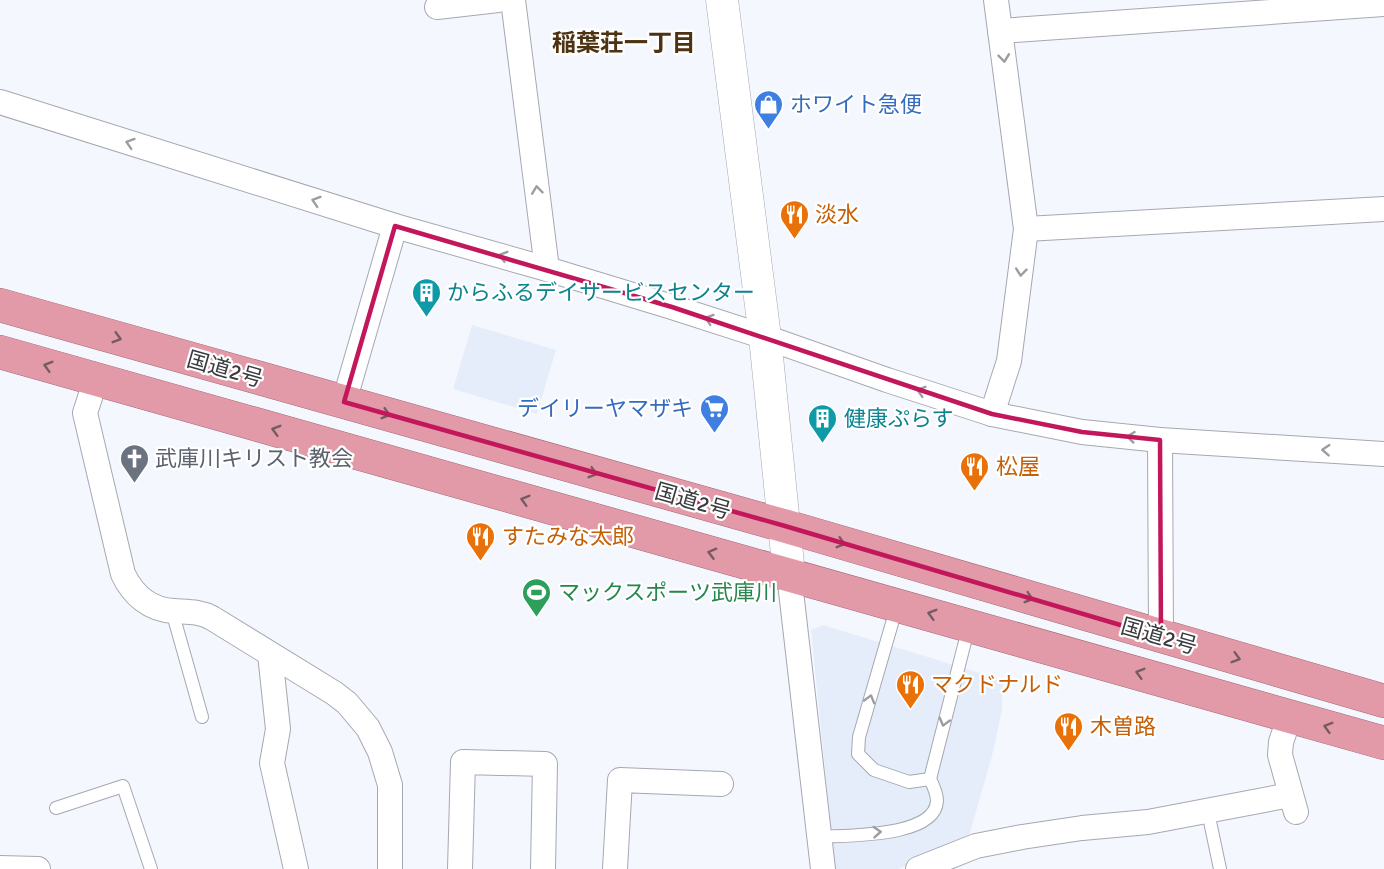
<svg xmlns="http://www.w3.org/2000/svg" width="1384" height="869" font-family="Signika,'Noto Sans JP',sans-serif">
  <rect width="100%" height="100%" fill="#f4f8fe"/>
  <!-- built -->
  <g fill="#e5edfb">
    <path d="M 472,325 L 556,350 L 537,414 L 453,389 Z"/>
    <path d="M 823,625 L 1003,680 L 1002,710 L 992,756 L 969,836 L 899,869 L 835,869 L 811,630 Z"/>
  </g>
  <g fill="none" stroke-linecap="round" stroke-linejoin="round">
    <defs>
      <g id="service">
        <path d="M 897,606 L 859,737 L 858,754 L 874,770 L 909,782 L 930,779 L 969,626"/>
        <path d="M 172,611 L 202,717"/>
        <path d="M 56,808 L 123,786 L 151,869"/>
        <path d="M 1208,812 L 1220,869"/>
        <path d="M 819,837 C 845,835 935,838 937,801 C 937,793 933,785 930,779"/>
      </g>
      <g id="minor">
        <path d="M 513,0 L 547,269"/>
        <path d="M 437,7 L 498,0"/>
        <path d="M 1000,31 L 1384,4"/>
        <path d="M 0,102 L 395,226 L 547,269 L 672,307 L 765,337 L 887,380 L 992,414 L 1082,432 L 1160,440 L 1384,454"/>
        <path d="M 1026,229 L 1384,209"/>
        <path d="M 96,379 L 85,413 L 123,574 C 133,595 150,610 174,611 C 188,612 199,611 212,618 L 334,693 L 347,703 L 368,728 L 380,752 L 390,785 L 390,869"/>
        <path d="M 344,402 L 395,226"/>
        <path d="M 992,414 L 1009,361 L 1026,229 L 996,0"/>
        <path d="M 1160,440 L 1161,637"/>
        <path d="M 789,574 L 823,869"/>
        <path d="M 270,654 L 278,729 L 272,763 L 296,869"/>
        <path d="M 1290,716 L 1281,742 L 1280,755 L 1296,812"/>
        <path d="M 0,868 L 38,869"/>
        <path d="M 460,869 L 463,762 L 545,764 L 543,869"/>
        <path d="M 615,869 L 620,780 L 721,784"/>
        <path d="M 918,869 L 976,846 L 1022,837 L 1082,828 L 1148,822 L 1290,795"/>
      </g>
      <path id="tertiary" d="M 722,0 L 765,337 L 789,574"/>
      <g id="trunk">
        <path d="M 0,305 L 785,526 L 1384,701"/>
        <path d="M 0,352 L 1384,743"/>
      </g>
    </defs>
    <!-- service casing -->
    <use href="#service" stroke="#a5a8b0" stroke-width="14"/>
    <!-- minor casing -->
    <use href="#minor" stroke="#a5a8b0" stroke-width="26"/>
    <!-- tertiary casing -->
    <use href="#tertiary" stroke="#a5a8b0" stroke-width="33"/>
    <!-- trunk casing -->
    <use href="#trunk" stroke="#a36875" stroke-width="34"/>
    <!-- service -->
    <use href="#service" stroke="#fff" stroke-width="12"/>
    <!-- minor -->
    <use href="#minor" stroke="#fff" stroke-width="24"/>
    <!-- tertiary -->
    <use href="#tertiary" stroke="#fff" stroke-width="32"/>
    <!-- trunk -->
    <use href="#trunk" stroke="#e39aa8" stroke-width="33"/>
  </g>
  <!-- one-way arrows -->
  <defs><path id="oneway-chevron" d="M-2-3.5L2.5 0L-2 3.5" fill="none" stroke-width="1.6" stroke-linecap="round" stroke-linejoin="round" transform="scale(1.5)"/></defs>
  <g stroke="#9c9d9e">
    <use href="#oneway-chevron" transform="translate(1004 58) rotate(83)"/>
    <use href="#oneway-chevron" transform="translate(130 143) rotate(-162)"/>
    <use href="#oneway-chevron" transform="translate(537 190) rotate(-97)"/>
    <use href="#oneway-chevron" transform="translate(316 201) rotate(-162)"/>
    <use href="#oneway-chevron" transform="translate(503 256) rotate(-164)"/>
    <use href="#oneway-chevron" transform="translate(1021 272) rotate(96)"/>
    <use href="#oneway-chevron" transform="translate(709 319) rotate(-162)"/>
    <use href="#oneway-chevron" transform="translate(921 391) rotate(-163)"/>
    <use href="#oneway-chevron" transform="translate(1131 437) rotate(-174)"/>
    <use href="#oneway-chevron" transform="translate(1326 450) rotate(-176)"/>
    <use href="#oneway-chevron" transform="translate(870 699) rotate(-74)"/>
    <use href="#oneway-chevron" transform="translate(944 722) rotate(105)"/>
    <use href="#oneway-chevron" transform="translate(877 832) rotate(-4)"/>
  </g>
  <g stroke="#745c63">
    <use href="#oneway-chevron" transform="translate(117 338) rotate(16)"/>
    <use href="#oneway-chevron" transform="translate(48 366) rotate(-164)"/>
    <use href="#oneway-chevron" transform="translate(386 414) rotate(16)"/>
    <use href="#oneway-chevron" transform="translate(276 430) rotate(-164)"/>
    <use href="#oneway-chevron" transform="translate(593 473) rotate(16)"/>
    <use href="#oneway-chevron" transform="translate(525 500) rotate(-164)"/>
    <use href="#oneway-chevron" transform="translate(841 543) rotate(16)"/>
    <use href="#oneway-chevron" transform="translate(712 553) rotate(-165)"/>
    <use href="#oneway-chevron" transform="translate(1029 598) rotate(17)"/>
    <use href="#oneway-chevron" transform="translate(932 614) rotate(-164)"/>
    <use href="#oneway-chevron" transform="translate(1236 658) rotate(16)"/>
    <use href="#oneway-chevron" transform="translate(1140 673) rotate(-164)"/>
    <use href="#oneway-chevron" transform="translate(1328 727) rotate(-164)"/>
  </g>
  <!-- marked area -->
  <path fill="none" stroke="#c2185b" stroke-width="4.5" stroke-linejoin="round" d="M 395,226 L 672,307 L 992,414 L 1082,432 L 1160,440 L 1161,637 L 785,526 L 344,402 Z"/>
  <!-- icons -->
  <defs>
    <symbol id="shop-pin" viewBox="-11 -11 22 30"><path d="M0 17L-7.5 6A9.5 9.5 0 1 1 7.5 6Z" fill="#3f7fe0" stroke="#fff"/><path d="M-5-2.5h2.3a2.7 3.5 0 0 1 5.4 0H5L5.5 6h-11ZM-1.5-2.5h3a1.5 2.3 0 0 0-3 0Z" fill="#fff"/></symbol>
    <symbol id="restaurant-pin" viewBox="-11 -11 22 30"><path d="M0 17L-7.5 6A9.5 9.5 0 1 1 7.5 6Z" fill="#e8710a" stroke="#fff"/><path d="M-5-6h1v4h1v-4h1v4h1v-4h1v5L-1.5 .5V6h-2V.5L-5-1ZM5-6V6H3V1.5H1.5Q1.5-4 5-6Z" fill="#fff"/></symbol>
    <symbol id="building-pin" viewBox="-11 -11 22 30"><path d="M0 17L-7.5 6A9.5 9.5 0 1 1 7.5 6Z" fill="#0f9aa8" stroke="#fff"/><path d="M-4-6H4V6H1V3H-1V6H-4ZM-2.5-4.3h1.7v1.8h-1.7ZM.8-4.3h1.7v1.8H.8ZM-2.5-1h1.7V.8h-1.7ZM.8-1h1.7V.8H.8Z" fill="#fff"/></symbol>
    <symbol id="supermarket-pin" viewBox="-11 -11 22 30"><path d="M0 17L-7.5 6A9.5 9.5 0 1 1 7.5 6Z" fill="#3f7fe0" stroke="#fff"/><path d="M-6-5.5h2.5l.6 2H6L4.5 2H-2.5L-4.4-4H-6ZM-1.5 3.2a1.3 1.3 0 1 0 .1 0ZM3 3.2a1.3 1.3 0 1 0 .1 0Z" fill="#fff"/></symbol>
    <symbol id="church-pin" viewBox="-11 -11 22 30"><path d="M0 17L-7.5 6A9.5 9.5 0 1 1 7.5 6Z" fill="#6b7280" stroke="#fff"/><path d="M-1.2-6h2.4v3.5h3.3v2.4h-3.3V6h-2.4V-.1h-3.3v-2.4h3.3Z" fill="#fff"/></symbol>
    <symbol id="stadium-pin" viewBox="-11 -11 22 30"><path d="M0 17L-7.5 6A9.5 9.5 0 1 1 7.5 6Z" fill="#2e9e5b" stroke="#fff"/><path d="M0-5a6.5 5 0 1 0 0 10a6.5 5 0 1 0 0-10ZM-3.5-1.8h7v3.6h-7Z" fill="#fff"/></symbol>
  </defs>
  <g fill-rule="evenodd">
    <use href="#shop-pin" x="752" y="88" width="33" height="45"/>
    <use href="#restaurant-pin" x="778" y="198" width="33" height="45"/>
    <use href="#building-pin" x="410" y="276" width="33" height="45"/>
    <use href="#supermarket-pin" x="698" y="392" width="33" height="45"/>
    <use href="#building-pin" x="806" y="402" width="33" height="45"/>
    <use href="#church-pin" x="118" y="442" width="33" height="45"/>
    <use href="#restaurant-pin" x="958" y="450" width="33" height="45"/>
    <use href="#restaurant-pin" x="464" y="520" width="33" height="45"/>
    <use href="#stadium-pin" x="520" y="576" width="33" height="45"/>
    <use href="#restaurant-pin" x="894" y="668" width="33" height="45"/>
    <use href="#restaurant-pin" x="1052" y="710" width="33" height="45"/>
  </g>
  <g text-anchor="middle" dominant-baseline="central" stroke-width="4.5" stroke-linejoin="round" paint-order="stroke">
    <!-- shop labels -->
    <g font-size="22" fill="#366cbe" stroke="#fff" text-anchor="start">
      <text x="790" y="104">ホワイト急便</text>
      <text x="693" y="408" text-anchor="end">デイリーヤマザキ</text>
    </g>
    <!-- food labels -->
    <g font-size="22" fill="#c56008" stroke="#fff" text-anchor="start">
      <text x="815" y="214">淡水</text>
      <text x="996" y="466">松屋</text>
      <text x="502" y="536">すたみな太郎</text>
      <text x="931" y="684">マクドナルド</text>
      <text x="1090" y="726">木曽路</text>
    </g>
    <!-- culture labels -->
    <g font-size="22" fill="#0d838f" stroke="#fff" text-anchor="start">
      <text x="447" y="292">からふるデイサービスセンター</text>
      <text x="844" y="418">健康ぷらす</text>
    </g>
    <!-- street labels -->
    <g font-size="22" fill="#393b3e" stroke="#fff">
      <text transform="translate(225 369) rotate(16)">国道2号</text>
      <text transform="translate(693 501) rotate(16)">国道2号</text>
      <text transform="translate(1159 636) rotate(16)">国道2号</text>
    </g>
    <!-- worship labels -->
    <g font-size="22" fill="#5b616d" stroke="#fff" text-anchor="start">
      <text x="155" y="458">武庫川キリスト教会</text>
    </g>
    <!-- leisure labels -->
    <g font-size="22" fill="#27864d" stroke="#fff" text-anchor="start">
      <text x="558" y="592">マックスポーツ武庫川</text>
    </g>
    <!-- neighbourhood labels -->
    <g font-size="24" font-weight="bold" fill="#4d3312" stroke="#fff">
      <text x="624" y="43">稲葉荘一丁目</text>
    </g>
  </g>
</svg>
